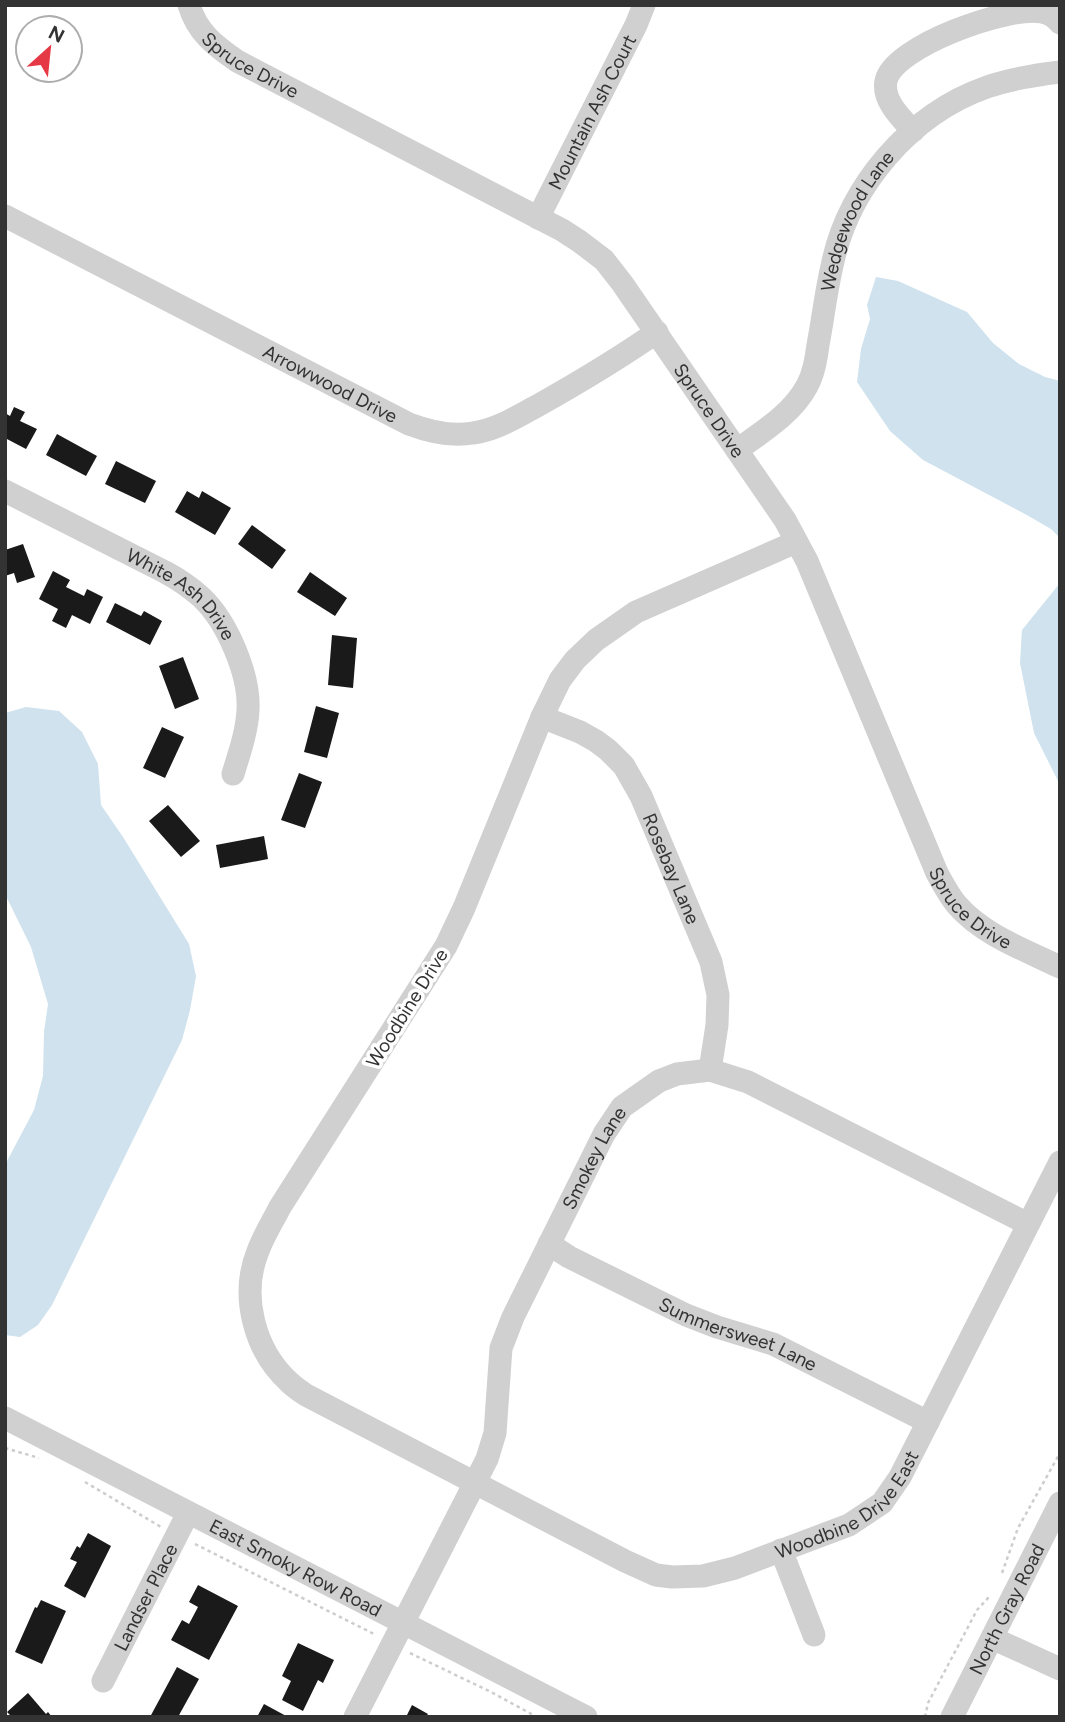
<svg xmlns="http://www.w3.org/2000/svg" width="1065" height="1722" font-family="Figtree,sans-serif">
  <rect width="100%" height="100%" fill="#fff"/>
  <!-- water -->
  <g fill="#cfe2ee">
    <path d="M 876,277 L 898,281 L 967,312 L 993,343 L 1019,364 L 1045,377 L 1060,381 L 1060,538 L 1051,529 L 1025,514 L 923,460 L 890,431 L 857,382 L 861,349 L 870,319 L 867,305 Z"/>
    <path d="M 1060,583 L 1060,785 L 1034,733 L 1020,663 L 1022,630 Z"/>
    <path d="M 26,707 L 59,711 L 82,732 L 98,764 L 101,805 L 123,837 L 189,944 L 196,976 L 190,1010 L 182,1040 L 52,1305 L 38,1325 L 20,1337 L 5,1335 L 5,1165 L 34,1110 L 43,1076 L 44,1032 L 48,1004 L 31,947 L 5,894 L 5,713 Z"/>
  </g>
  <!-- building -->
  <g fill="#1a1a1a">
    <path d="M 14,407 L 25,412 L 20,421 L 37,429 L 26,449 L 5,438 L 5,413 L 10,416 Z"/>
    <path d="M 57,434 L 97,456 L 86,476 L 46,455 Z"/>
    <path d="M 116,461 L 156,481 L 145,503 L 105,484 Z"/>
    <path d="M 187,491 L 199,498 L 202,491 L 231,508 L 215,535 L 175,512 Z"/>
    <path d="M 252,525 L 286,550 L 272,569 L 238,544 Z"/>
    <path d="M 23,544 L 35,577 L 17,583 L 14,573 L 5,576 L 5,550 Z"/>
    <path d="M 53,571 L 70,580 L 66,587 L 84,596 L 87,589 L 103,597 L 90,624 L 72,615 L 66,628 L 52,621 L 58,609 L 39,599 Z"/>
    <path d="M 310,572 L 347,598 L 335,616 L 297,592 Z"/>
    <path d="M 115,603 L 141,616 L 144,611 L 162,621 L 150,645 L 106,622 Z"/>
    <path d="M 332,635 L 357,638 L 353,688 L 328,685 Z"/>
    <path d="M 183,657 L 199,699 L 175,709 L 159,666 Z"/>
    <path d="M 316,706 L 339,713 L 327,758 L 304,752 Z"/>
    <path d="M 162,727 L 184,737 L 165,778 L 143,768 Z"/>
    <path d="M 299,773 L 322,782 L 305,828 L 281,820 Z"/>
    <path d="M 168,805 L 200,841 L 181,857 L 149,821 Z"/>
    <path d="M 264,836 L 268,859 L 220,868 L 216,845 Z"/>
    <path d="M 88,1533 L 111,1546 L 85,1598 L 64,1586 L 77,1562 L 70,1559 L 77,1546 L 80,1548 Z"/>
    <path d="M 198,1585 L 238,1606 L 209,1660 L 171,1640 L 182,1620 L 189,1624 L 198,1607 L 189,1602 Z"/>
    <path d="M 41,1600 L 66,1611 L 42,1664 L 15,1652 L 35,1607 L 37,1608 Z"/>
    <path d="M 298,1643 L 334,1660 L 323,1683 L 318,1680 L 303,1711 L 282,1700 L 291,1681 L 282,1676 Z"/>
    <path d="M 177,1667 L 199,1679 L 178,1717 L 150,1717 Z"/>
    <path d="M 28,1693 L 46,1714 L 48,1712 L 52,1717 L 12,1717 L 7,1712 Z"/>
    <path d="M 264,1704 L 288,1717 L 257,1717 Z"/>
    <path d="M 412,1705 L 428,1714 L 426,1717 L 406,1717 Z"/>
  </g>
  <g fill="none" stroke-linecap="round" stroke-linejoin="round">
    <!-- path -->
    <g stroke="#cdcdcd" stroke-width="2.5" stroke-dasharray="3.5 3.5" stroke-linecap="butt">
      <path d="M 5,1448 L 39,1458"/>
      <path d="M 85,1482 L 161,1527"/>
      <path d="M 195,1544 L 376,1635"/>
      <path d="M 1002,1573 L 1018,1528 L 1060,1453"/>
      <path d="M 410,1653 L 491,1692 L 537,1717"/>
      <path d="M 925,1717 L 928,1703 L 977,1610 L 989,1597"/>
    </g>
    <!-- minor -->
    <g stroke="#d0d0d0" stroke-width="23">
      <path id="s1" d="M 189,5 C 197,32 214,45 237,61 L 562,230 L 579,241 L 604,260 L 622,283 L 785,520 L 807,561 L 937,873 C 943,884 949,896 957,905 C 983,935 1025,950 1060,967"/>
      <path d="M 913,131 C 901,118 882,100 886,81 C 893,46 1010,5 1042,12 C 1050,13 1055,17 1060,23"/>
      <path id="s2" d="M 5,216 L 409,424 C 430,432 451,437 473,433 C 496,430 516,417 537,406 C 578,383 618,359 657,332"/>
      <path id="s3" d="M 538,218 L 636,25 L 644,5"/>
      <path id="s4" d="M 737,450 C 762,432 792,414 807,386 C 814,373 816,359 818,345 C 823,318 826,292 832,266 C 848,187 910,114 987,87 C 1010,79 1035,75 1060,72"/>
      <path id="s5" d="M 5,491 L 165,572 C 178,579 190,587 201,597 C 227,621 250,675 248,710 C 247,732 239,754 233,774"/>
      <path id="s6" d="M 796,542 L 636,612 L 596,640 L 575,660 L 560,680 L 542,717 L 464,908 L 446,946 L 280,1207 C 273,1221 264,1235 258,1251 C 240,1295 254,1350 289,1382 C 294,1387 300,1391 306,1395 L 625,1561 L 656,1575 L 672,1577 L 703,1576 L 735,1568 L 849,1525 L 882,1503 L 900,1477 L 1060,1162"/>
      <path id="s7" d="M 542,717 L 580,732 L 596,741 L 608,750 L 624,766 L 641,796 L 711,962 L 718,995 L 717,1025 L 710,1070"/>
      <path id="s8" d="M 549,1244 L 569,1257 L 686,1315 L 717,1327 L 773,1344 L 928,1422"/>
      <path id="s9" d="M 5,1418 L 586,1717"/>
      <path d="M 781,1550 L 814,1635"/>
      <path d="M 992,1638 L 1060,1669"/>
      <path id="s10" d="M 103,1681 L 188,1513"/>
      <path id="s11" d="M 355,1717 L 487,1459 L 495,1433 L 501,1348 L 513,1317 L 604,1134 L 622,1107 L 659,1081 L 677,1074 L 710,1070 L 748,1082 L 1028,1224"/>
      <path id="s12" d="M 952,1717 L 1060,1503"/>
    </g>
  </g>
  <g text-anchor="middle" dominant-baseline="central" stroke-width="7" stroke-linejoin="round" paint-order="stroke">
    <!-- street labels -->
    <g font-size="19" fill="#333" stroke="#fff">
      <text stroke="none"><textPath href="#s1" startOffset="89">Spruce Drive</textPath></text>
      <text stroke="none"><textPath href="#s3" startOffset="119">Mountain Ash Court</textPath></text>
      <text stroke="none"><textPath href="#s4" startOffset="270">Wedgewood Lane</textPath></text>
      <text stroke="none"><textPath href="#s2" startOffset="366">Arrowwood Drive</textPath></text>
      <text stroke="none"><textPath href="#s1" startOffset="677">Spruce Drive</textPath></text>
      <text stroke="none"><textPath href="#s5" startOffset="206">White Ash Drive</textPath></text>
      <text stroke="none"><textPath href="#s7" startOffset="210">Rosebay Lane</textPath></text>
      <text stroke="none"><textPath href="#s1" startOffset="1244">Spruce Drive</textPath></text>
      <text transform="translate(407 1008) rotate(-58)">Woodbine Drive</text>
      <text stroke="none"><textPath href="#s11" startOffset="614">Smokey Lane</textPath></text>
      <text stroke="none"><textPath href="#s8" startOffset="210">Summersweet Lane</textPath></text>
      <text stroke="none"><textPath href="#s6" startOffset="1696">Woodbine Drive East</textPath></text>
      <text stroke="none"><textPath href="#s9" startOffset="327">East Smoky Row Road</textPath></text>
      <text stroke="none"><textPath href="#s10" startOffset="94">Landser Place</textPath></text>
      <text stroke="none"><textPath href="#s12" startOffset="121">North Gray Road</textPath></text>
    </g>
  </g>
  <!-- border -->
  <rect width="1065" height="1722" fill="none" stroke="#333333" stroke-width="14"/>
  <!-- north arrow -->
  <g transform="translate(49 49) rotate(27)"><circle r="33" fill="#ffffff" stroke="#adadad" stroke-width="2"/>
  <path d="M0-5L12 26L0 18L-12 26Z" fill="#e63946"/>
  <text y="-10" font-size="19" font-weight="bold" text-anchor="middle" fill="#333333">N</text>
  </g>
</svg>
